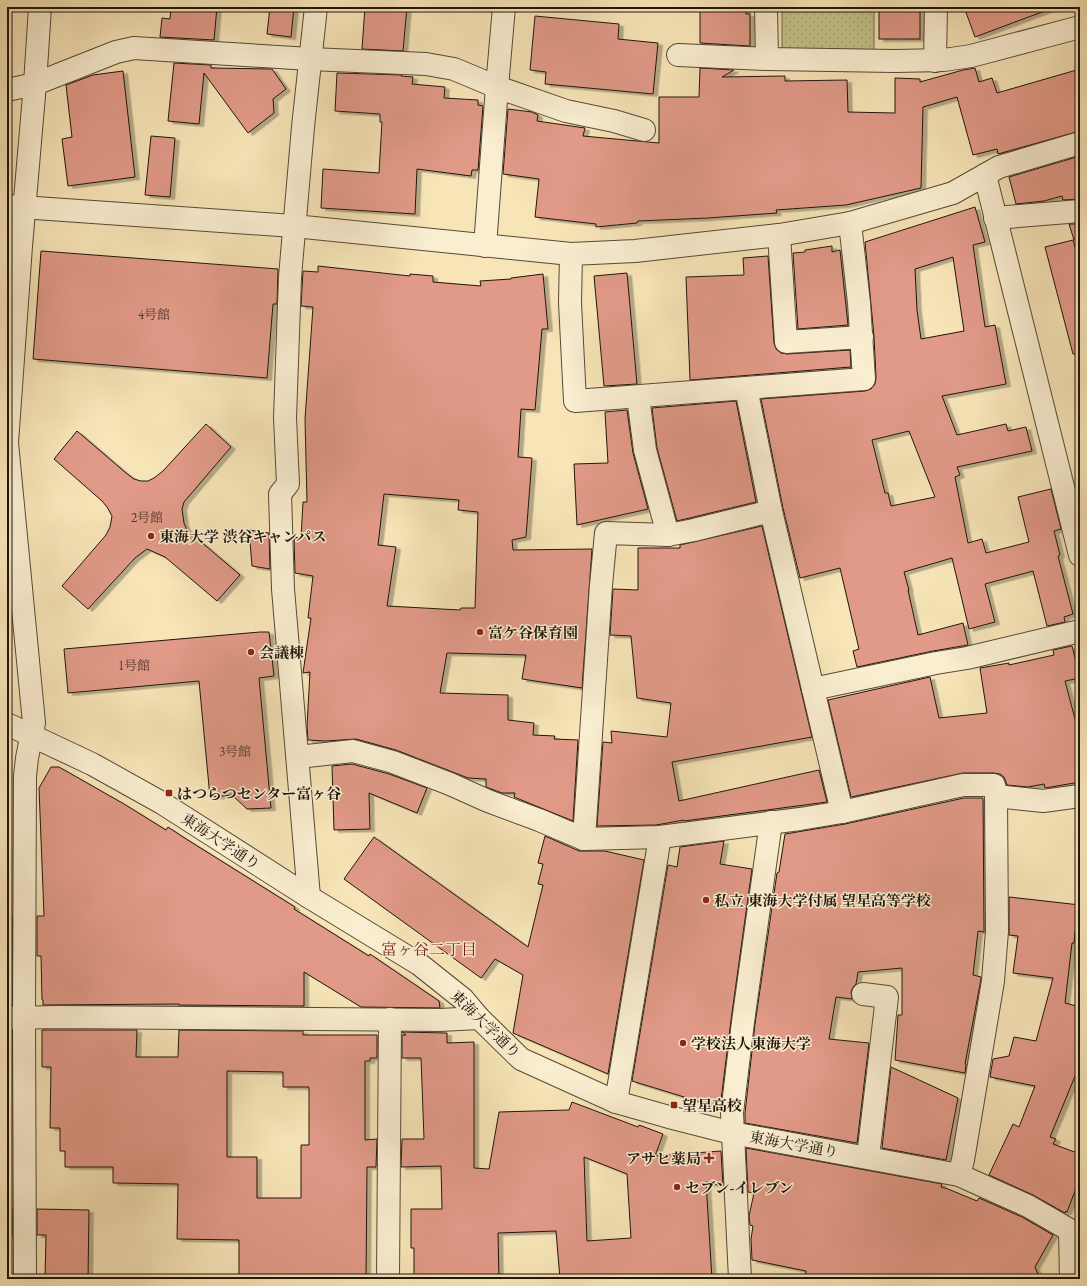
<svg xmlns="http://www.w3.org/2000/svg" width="1087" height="1286" font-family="'EB Garamond','Noto Serif JP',serif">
  <defs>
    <pattern id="grass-dots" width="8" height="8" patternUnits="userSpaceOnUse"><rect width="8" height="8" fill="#c3c28a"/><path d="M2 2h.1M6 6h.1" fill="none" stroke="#a7a676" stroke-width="1.8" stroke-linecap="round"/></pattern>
    <filter id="shadow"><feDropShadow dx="4.5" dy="2.5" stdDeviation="0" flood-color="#0004"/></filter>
  </defs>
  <rect width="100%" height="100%" fill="#f7e5b8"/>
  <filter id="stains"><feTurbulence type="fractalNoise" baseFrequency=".005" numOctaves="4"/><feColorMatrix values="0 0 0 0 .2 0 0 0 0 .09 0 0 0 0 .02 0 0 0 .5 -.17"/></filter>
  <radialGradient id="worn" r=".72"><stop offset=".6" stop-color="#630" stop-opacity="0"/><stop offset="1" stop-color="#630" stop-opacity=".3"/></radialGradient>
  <!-- grass -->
  <path fill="url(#grass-dots)" stroke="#726c4b" d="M 782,9 L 874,9 L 874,50 L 782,49 Z"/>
  <!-- building -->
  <g fill="#e19a88" stroke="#20150c" fill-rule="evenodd" filter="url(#shadow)">
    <path d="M 171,7 L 217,7 L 214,40 L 160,37 L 162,18 L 170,19 Z"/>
    <path d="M 270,7 L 294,7 L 291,37 L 267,34 Z"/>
    <path d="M 365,7 L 407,7 L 403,51 L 362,49 Z"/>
    <path d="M 700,7 L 746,7 L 746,14 L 750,14 L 750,46 L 700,43 Z"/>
    <path d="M 964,7 L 1050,7 L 1050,9 L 975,37 Z"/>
    <rect x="879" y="9" width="41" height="30"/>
    <path d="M 535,16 L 619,24 L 618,39 L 658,43 L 653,94 L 545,84 L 546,72 L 530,70 Z"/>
    <path d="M 174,63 L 211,65 L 211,68 L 272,69 L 286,89 L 273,99 L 274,113 L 248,133 L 204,73 L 199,124 L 168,121 Z"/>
    <path d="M 700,68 L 734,70 L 722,77 L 785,76 L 785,81 L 847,80 L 848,112 L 895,113 L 895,78 L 920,79 L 920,82 L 963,70 L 975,68 L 979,82 L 992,78 L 997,93 L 1080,69 L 1080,131 L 998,154 L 997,149 L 973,155 L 957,97 L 923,107 L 921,188 L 846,205 L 776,210 L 777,213 L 708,218 L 638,221 L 637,223 L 596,227 L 596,224 L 535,217 L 539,179 L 503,174 L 508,109 L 532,112 L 538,115 L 537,121 L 585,128 L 583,136 L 659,143 L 659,97 L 699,97 Z"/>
    <path d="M 123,71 L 135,177 L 68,186 L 62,139 L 72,137 L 66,85 L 93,75 Z"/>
    <path d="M 337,73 L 402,75 L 401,76 L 413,77 L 412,84 L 445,87 L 444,98 L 478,100 L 478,105 L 483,106 L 478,170 L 472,170 L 471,176 L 417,169 L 415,214 L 321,208 L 323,169 L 379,173 L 382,122 L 380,122 L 380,114 L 335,111 Z"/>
    <path d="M 151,136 L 175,138 L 170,197 L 145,195 Z"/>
    <path d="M 1080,156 L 1080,199 L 1063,200 L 1062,196 L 1044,201 L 1016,204 L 1009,177 Z"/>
    <path d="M 975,207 L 985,242 L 973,245 L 985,327 L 995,325 L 1006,384 L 942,396 L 957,435 L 1006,424 L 1008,431 L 1026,427 L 1032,451 L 957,467 L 960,475 L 955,477 L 968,543 L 982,539 L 986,553 L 1029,542 L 1018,497 L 1051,489 L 1061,529 L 1054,531 L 1060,555 L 1058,556 L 1073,614 L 1064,617 L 1065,622 L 1047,626 L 1033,571 L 985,584 L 995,622 L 969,629 L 952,558 L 904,572 L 909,590 L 908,590 L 918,635 L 963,623 L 968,645 L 933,651 L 857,667 L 853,651 L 859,649 L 840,568 L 800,578 L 783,508 L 761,399 L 865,391 L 871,389 L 875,384 L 876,378 L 874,336 L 865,242 ZM 953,257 L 964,331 L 921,339 L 917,310 L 915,269 ZM 909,431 L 935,497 L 891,506 L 888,493 L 885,493 L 872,440 Z"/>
    <path d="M 1069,224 L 1080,224 L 1080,239 L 1074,240 Z"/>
    <path d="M 1073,240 L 1080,264 L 1080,354 L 1073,354 L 1045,247 Z"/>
    <path d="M 832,246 L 832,252 L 840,250 L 848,325 L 798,329 L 793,253 L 805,252 L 805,250 Z"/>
    <path d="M 41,251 L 278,269 L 277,304 L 273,304 L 267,378 L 33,359 Z"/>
    <path d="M 768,256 L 774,343 L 776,349 L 781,353 L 787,354 L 850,350 L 851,367 L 690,380 L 686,277 L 744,275 L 743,258 Z"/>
    <path d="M 318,266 L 410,276 L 410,274 L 433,276 L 433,282 L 481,286 L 480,281 L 511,279 L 511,278 L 543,274 L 548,329 L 542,329 L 535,410 L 521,409 L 518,457 L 532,458 L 526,537 L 512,540 L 513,550 L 592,549 L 582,688 L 522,679 L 526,655 L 447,653 L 440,693 L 508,695 L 508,720 L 534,723 L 533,735 L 555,736 L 554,739 L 578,740 L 573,821 L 514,797 L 515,793 L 502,793 L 486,787 L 486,779 L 468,778 L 396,750 L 356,739 L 326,741 L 308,740 L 307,726 L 310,672 L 303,673 L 311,618 L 308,618 L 313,576 L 295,573 L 294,537 L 301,538 L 303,502 L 307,502 L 305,419 L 313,307 L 301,306 L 303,271 L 318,272 ZM 384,494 L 459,500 L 458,510 L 478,512 L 475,608 L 461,608 L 460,610 L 387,606 L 396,547 L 378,545 Z"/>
    <path d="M 627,273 L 637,384 L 604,386 L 594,276 Z"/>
    <path d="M 736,401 L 756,502 L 677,521 L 657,448 L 652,408 Z"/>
    <path d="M 627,410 L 633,453 L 648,509 L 577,525 L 574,464 L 608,463 L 605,412 Z"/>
    <path d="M 206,424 L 231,447 L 184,502 L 182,509 L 184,523 L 187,530 L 240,575 L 217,601 L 165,557 L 147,549 L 135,558 L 88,609 L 62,586 L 106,535 L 110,527 L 112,516 L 107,507 L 102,501 L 54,459 L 77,431 L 126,473 L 134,479 L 141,481 L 148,481 L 154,478 L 163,471 Z"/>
    <path d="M 762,526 L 812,737 L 672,762 L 679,801 L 819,770 L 827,802 L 684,821 L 684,820 L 656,825 L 597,826 L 603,742 L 612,743 L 611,731 L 667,737 L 671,703 L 637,698 L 631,636 L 610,635 L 613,589 L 638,590 L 638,548 L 680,548 L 680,545 Z"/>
    <path d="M 249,530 L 269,533 L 270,569 L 252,566 Z"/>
    <path d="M 260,632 L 269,632 L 274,676 L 259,678 L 271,808 L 247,809 L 232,795 L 210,797 L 199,681 L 68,693 L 64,649 Z"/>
    <path d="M 1072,646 L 1080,678 L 1065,681 L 1075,719 L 1080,719 L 1080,782 L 1045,788 L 1044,784 L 1028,787 L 1007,785 L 1004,777 L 1000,774 L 994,773 L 963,773 L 851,797 L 828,700 L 930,677 L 939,718 L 987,713 L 980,668 L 1009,663 L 1009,665 L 1054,655 L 1053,650 Z"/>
    <path d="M 352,764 L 389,774 L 427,788 L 417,813 L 369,793 L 370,829 L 334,830 L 332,766 Z"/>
    <path d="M 51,767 L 59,767 L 124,804 L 166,830 L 168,827 L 183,837 L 295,907 L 294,909 L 369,956 L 370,954 L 389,967 L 439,1001 L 440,1008 L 361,1007 L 304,972 L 304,1006 L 179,1005 L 179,1004 L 43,1005 L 43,1000 L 42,1000 L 41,956 L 37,956 L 37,916 L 44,916 L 39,788 Z"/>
    <path d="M 964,798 L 983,798 L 984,931 L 984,932 L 978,931 L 973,975 L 981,977 L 981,979 L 965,1064 L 966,1064 L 965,1073 L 895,1060 L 898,1015 L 902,1015 L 902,968 L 858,972 L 856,984 L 853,987 L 851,992 L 852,999 L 836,997 L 829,1039 L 869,1043 L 857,1143 L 745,1123 L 745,1113 L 755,1024 L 777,873 L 779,872 L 785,834 L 845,824 Z"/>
    <path d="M 545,836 L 579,851 L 605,851 L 644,860 L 608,1074 L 513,1033 L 523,975 L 495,959 L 481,978 L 344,879 L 374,837 L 528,947 L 543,885 L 538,884 L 543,864 L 538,863 Z"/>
    <path d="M 724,841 L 720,864 L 752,869 L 731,1020 L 720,1108 L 632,1081 L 668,865 L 677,867 L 680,847 Z"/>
    <path d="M 1009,897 L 1080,905 L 1080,932 L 1075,932 L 1074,943 L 1072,943 L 1065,1003 L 1080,1007 L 1080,1064 L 1050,1137 L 1056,1139 L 1053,1144 L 1080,1154 L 1080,1178 L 1067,1212 L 1066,1211 L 1065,1213 L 1033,1195 L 989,1175 L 1013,1124 L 1019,1127 L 1035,1086 L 990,1077 L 993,1059 L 1009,1056 L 1014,1037 L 1036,1041 L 1053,978 L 1013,973 L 1018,936 L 1009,935 Z"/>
    <rect x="7" y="917" width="5" height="40"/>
    <path d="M 42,1030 L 137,1030 L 136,1057 L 178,1057 L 179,1030 L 303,1031 L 303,1035 L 377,1035 L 377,1058 L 370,1058 L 370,1061 L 365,1061 L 365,1140 L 377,1139 L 376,1167 L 367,1167 L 366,1279 L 268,1278 L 268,1279 L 239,1279 L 239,1240 L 177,1239 L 178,1184 L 113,1183 L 113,1167 L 65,1167 L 65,1151 L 60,1151 L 60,1128 L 50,1128 L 51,1067 L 42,1067 ZM 227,1071 L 283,1072 L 283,1087 L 309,1087 L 309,1145 L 301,1145 L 301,1198 L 257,1198 L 257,1157 L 227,1157 Z"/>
    <path d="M 402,1032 L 447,1033 L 447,1043 L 474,1042 L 474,1168 L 489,1169 L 499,1112 L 569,1110 L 572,1102 L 638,1127 L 639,1125 L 663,1134 L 655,1156 L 721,1151 L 723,1186 L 706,1182 L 712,1279 L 560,1279 L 556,1231 L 498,1233 L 499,1279 L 414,1279 L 414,1248 L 411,1248 L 411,1209 L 442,1209 L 441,1166 L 401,1167 L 402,1139 L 424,1139 L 421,1058 L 402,1058 L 402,1035 L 406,1035 ZM 584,1157 L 627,1174 L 631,1238 L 587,1241 Z"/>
    <path d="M 891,1067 L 958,1098 L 946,1160 L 882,1148 Z"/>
    <path d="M 746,1148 L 942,1184 L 941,1187 L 948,1189 L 977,1201 L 979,1198 L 1022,1217 L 1053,1235 L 1035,1267 L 1040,1279 L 805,1279 L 806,1271 L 752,1260 L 751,1239 L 753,1226 L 750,1225 L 749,1216 L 754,1193 L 748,1192 Z"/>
    <rect x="7" y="1208" width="5" height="27"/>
    <path d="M 37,1209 L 89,1210 L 88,1279 L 45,1279 L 46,1235 L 37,1235 Z"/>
  </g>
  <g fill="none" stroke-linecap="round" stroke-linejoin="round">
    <defs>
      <g id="minor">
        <path d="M 766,7 L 767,59"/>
        <path d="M 678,55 L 767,59 L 895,61 L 944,60 L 971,56 L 1080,27"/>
        <path d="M 935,61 L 936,7"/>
        <path d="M 7,90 L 35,84 L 116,52 L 134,48 L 310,59 L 426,64 L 454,69 L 497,87 L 566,111 L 614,121 L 644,130"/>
        <path d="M 985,175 L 1080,555"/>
        <path d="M 7,206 L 294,226 L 571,254 L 635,251 L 779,235 L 850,223 L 953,193 L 999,167 L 1080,143"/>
        <path d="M 995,218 L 1080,211"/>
        <path d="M 779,235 L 786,342 L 862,337"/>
        <path d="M 485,246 L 497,87 L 504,7"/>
        <path d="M 571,254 L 570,303 L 575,401 L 864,379 L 859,303 L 850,223"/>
        <path d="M 746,388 L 771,511 L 842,812"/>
        <path d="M 638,397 L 645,450 L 668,535"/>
        <path d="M 813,689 L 936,663 L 967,658 L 1080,631"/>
        <path d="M 7,724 L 92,764 L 162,803 L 309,897 L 419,964 L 463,999 L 479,1018 L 521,1059 L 616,1102 L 669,1117 L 732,1133 L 959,1175 L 1028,1206 L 1080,1236"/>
        <path d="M 298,757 L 353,751 L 393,762 L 450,784 L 488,801 L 539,820 L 584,839 L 660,837 L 800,819 L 842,812 L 963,785 L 994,785 L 996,796 L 997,931 L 993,981 L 963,1160 L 959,1175"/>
        <path d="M 996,796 L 1043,801 L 1080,796"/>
        <path d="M 584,839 L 601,585 L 606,533 L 668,535 L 694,530 L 771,511"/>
        <path d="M 309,897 L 283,589 L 280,494 L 288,484 L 285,418 L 290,277 L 303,127 L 316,7"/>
        <path d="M 863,994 L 887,997 L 868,1157"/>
        <path d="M 7,1018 L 58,1017 L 440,1020 L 479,1018"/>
        <path d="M 616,1102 L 660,837"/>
        <path d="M 1070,1231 L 1071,1279"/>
        <path d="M 25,1279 L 24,1017 L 25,776 L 27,758 L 34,723 L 7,443 L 21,246 L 35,84 L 40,7"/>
        <path d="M 388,1279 L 390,1019"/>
        <path d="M 740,1279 L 732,1113 L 743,1022 L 771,822"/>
      </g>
    </defs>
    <!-- minor casing -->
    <use href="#minor" stroke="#564937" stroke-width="24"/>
    <!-- minor -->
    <use href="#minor" stroke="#faeed1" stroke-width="22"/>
  </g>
  <!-- markers -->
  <g fill="#8f2418" stroke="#faeed1" stroke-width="1.5">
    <circle cx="151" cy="536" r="4"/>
    <circle cx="480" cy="632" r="4"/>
    <circle cx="251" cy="652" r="4"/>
    <rect x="165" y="789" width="8" height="8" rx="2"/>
    <circle cx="706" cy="900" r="4"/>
    <circle cx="683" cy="1043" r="4"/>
    <rect x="670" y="1101" width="8" height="8" rx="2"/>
    <path d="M707 1152h4v4h4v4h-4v4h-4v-4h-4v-4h4z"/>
    <circle cx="677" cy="1187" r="4"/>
  </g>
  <g text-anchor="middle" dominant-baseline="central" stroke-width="3" stroke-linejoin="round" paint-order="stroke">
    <!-- number labels -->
    <g font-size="13" fill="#50362b">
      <text x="154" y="314">4号館</text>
      <text x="147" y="517">2号館</text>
      <text x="134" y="665">1号館</text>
      <text x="235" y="751">3号館</text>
    </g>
    <!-- poi labels -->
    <g font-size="15" font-weight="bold" fill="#20150c" stroke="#faeed1" text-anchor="start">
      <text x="159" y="536">東海大学 渋谷キャンパス</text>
      <text x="488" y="632">富ケ谷保育園</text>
      <text x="259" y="652">会議棟</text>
      <text x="177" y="793">はつらつセンター富ヶ谷</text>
      <text x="714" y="900">私立 東海大学付属 望星高等学校</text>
      <text x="691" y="1043">学校法人東海大学</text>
      <text x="682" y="1105">望星高校</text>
      <text x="701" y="1158" text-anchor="end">アサヒ薬局</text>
      <text x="685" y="1187">セブン-イレブン</text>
    </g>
    <!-- street labels -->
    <g font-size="15" fill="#20150c" stroke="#faeed1">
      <text transform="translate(221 841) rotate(33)">東海大学通り</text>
      <text transform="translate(486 1024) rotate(44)">東海大学通り</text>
      <text transform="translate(794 1144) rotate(10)">東海大学通り</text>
    </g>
    <!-- neighbourhood labels -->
    <g font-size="16" fill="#7a1f14" stroke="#faeed1">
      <text x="429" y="949">富ヶ谷二丁目</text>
    </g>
  </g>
  <!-- margin -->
  <rect width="1087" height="1286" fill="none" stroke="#f7e5b8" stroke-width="24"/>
  <rect x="8" y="8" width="1071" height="1270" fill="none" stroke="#20150c" stroke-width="2"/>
  <rect x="12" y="12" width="1063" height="1262" fill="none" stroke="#20150c"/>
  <rect width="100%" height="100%" filter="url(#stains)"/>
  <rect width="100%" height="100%" fill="url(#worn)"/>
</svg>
